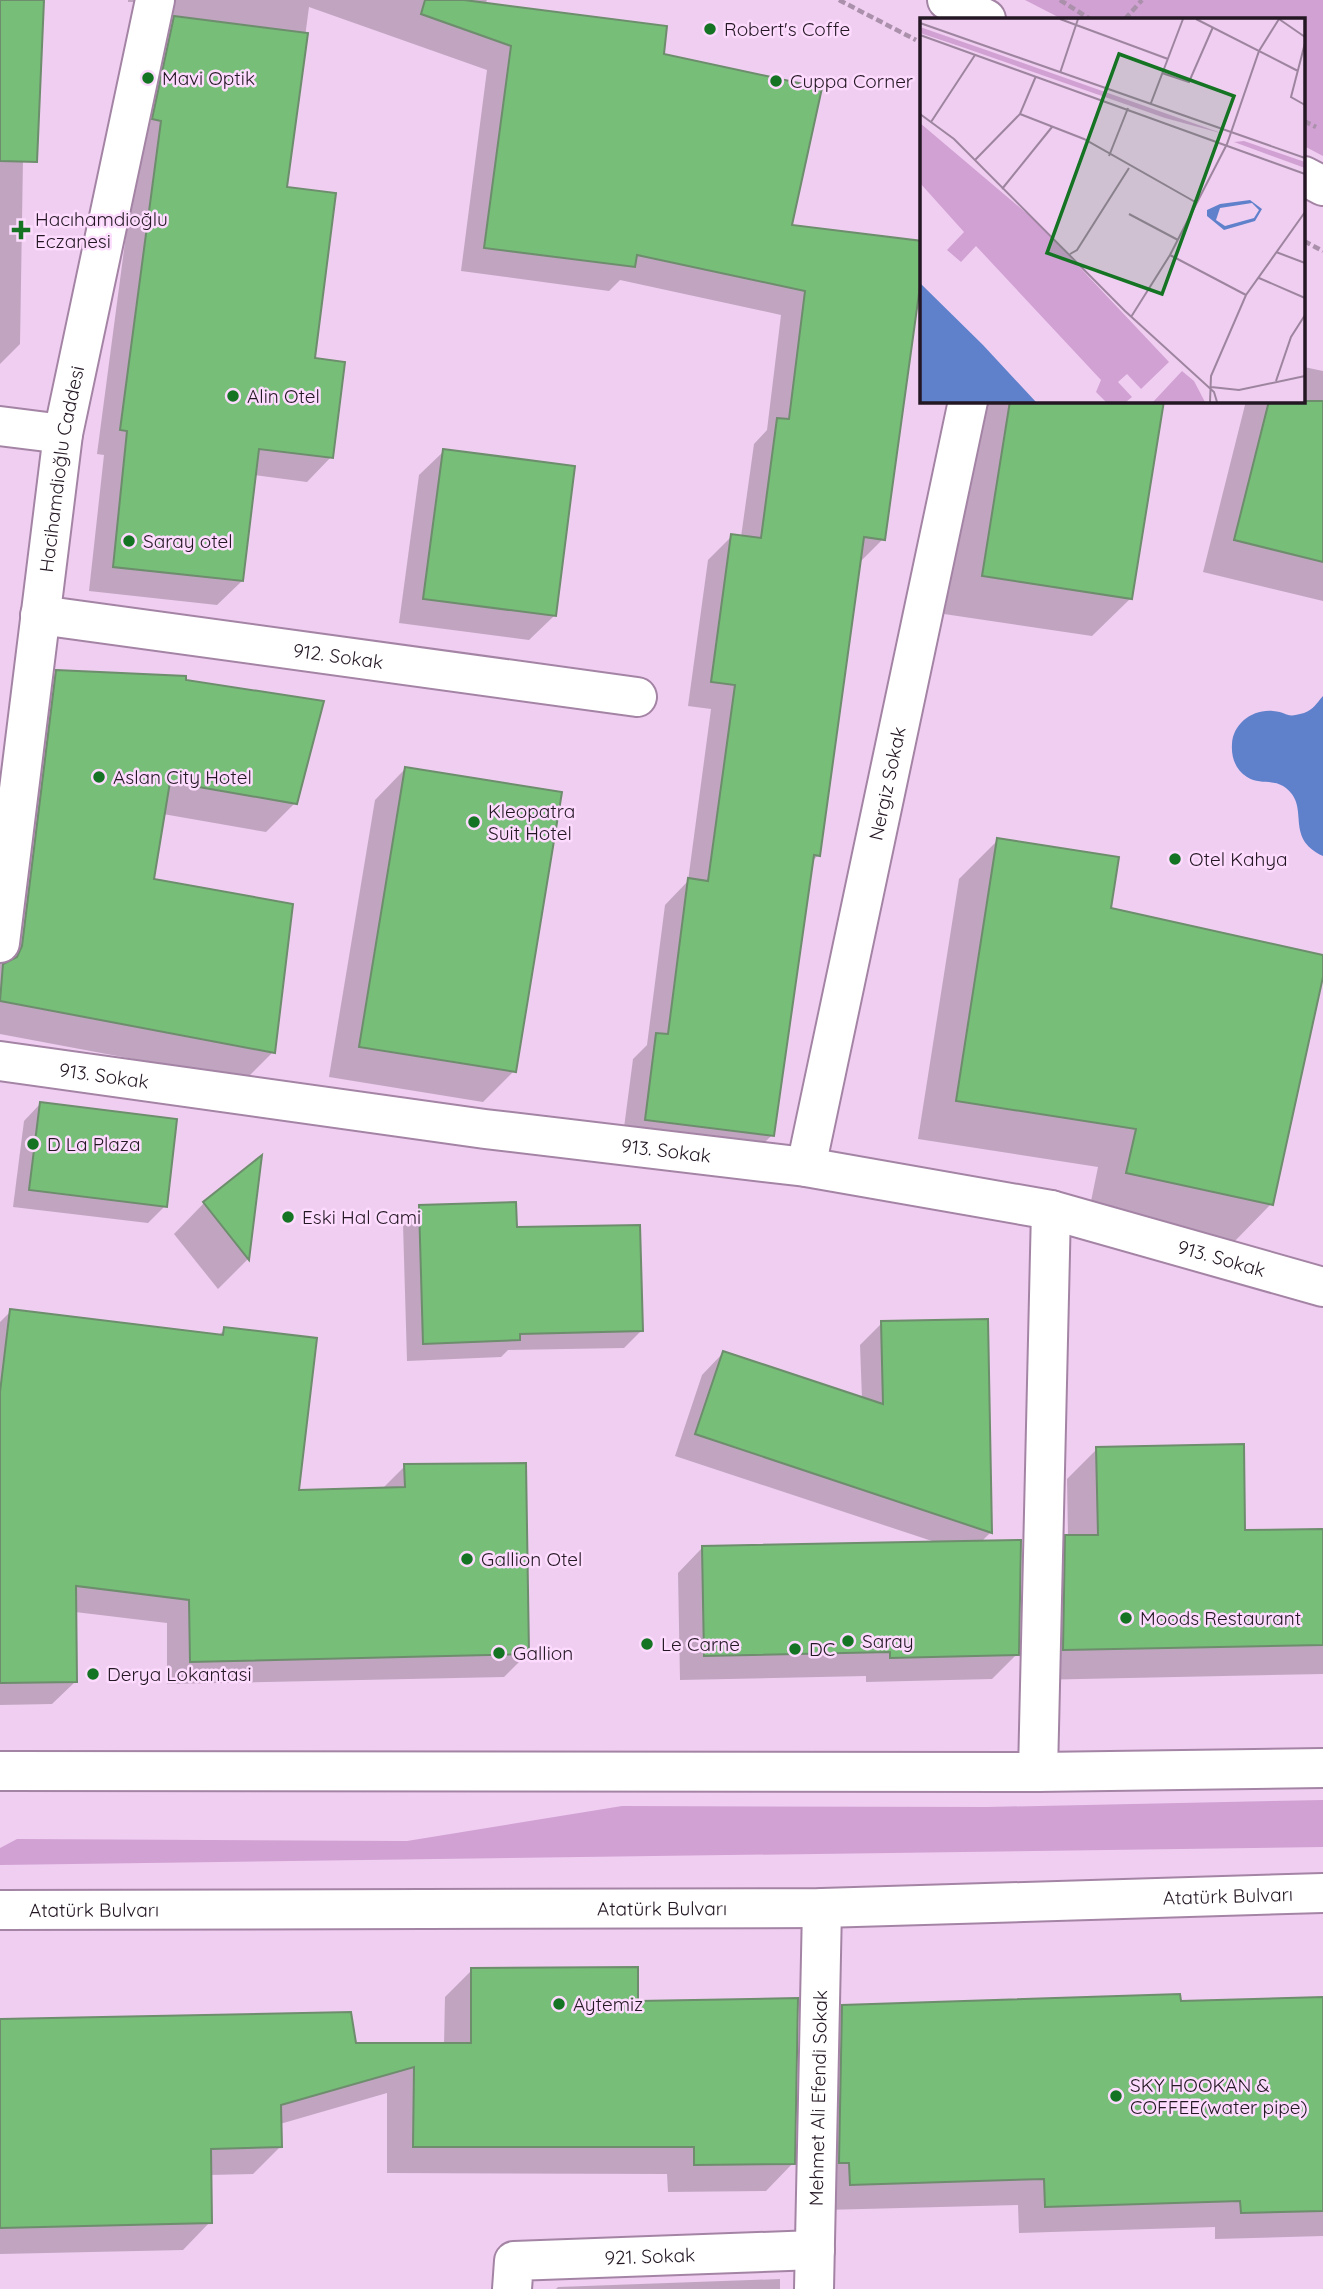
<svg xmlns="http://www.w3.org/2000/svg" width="1323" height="2289" font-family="Quicksand,sans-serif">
  <rect width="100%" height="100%" fill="#f0cef1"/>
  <!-- green -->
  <g fill="#d1a1d3">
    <path d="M 1025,0 L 1323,0 L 1323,156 L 1304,146 L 1304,19 L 1062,19 Z"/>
    <path d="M 1323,1800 L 1323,1847 L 0,1865 L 0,1848 L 17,1839 L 407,1841 L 622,1806 L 987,1807 Z"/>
  </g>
  <!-- water -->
  <path fill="#5f81cc" d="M 1323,696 L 1323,856 C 1282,837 1313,805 1283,786 C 1272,779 1259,785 1247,777 C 1236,770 1231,758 1232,744 C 1233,724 1252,709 1273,711 C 1289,712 1284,719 1304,713 C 1314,709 1316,704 1323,696 Z"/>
  <!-- shadow -->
  <g fill="#0003">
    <path d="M 0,0 L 41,0 L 23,159 L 20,344 L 0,364 Z"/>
    <path d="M 128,0 L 487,0 L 485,4 L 662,55 L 790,227 L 922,243 L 922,257 L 883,539 L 858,564 L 818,855 L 811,863 L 772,1135 L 748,1159 L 622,1143 L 633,1059 L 647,1045 L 665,905 L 688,881 L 711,709 L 688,706 L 708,560 L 732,536 L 741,537 L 754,444 L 767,430 L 781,315 L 620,280 L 609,291 L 461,271 L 487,70 L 309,7 L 285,188 L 331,457 L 307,482 L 254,475 L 242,581 L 217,605 L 89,591 L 104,455 L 97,454 L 138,144 L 135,2 L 128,2 Z"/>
    <path d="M 1304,367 L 1323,371 L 1323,601 L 1203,572 L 1246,401 L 1304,401 Z"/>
    <path d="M 978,401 L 1162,401 L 1131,598 L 1092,636 L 944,614 Z"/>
    <path d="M 444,451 L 554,616 L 529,640 L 399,623 L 419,475 Z"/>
    <path d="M 57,671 L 184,681 L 295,803 L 266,832 L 163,814 L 152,880 L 273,1052 L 245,1080 L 0,1034 L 0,926 L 28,700 Z"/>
    <path d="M 405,769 L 514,1071 L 483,1102 L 329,1077 L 375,800 Z"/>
    <path d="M 998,840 L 1109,910 L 1323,957 L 1323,969 L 1271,1204 L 1233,1243 L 1089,1211 L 1098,1167 L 918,1139 L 959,879 Z"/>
    <path d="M 41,1103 L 165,1206 L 148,1223 L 13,1207 L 24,1121 Z"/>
    <path d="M 260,1159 L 248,1259 L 218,1289 L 174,1234 L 204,1203 Z"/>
    <path d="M 420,1207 L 515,1229 L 641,1331 L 624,1348 L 508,1350 L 501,1357 L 407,1361 L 403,1224 Z"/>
    <path d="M 11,1311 L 218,1336 L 225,1329 L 297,1491 L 382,1489 L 405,1466 L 527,1654 L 504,1677 L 167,1684 L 167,1623 L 75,1612 L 76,1681 L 52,1704 L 0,1705 L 0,1322 Z"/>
    <path d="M 882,1323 L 991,1532 L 980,1543 L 1017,1654 L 992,1679 L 866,1682 L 866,1676 L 680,1680 L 678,1573 L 702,1548 L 938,1543 L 675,1456 L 702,1375 L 723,1353 L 862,1399 L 860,1345 Z"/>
    <path d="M 1097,1449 L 1244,1532 L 1323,1530 L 1323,1674 L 1033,1680 L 1036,1567 L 1068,1537 L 1067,1479 Z"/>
    <path d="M 472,1970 L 636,2003 L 793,2163 L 766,2191 L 668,2192 L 667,2174 L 387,2173 L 387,2093 L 280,2124 L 281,2146 L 253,2174 L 209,2175 L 210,2222 L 183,2250 L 0,2254 L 0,2021 L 355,2045 L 444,2045 L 445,1997 Z"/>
    <path d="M 1323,1999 L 1323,2236 L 1215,2239 L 1215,2227 L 1019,2233 L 1018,2205 L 824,2210 L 816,2034 L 843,2007 Z"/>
    <path d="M 780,2279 L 780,2289 L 556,2289 L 558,2287 Z"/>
  </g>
  <!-- building -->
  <g fill="#77be79" stroke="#6d8d6d" stroke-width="2">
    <path d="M 0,0 L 44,0 L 37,162 L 0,161 Z"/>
    <path d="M 425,0 L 464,0 L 667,26 L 664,54 L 822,88 L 792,225 L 922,241 L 922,272 L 885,540 L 864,537 L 820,856 L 814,855 L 774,1136 L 645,1120 L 656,1033 L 668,1034 L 688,878 L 708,881 L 735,685 L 711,682 L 731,534 L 761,538 L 777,418 L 789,419 L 805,291 L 637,255 L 635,267 L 484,248 L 511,46 L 421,14 Z"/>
    <path d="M 174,16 L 308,33 L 287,187 L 336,193 L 315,358 L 345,362 L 333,458 L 259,449 L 243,581 L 113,567 L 127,431 L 120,430 L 161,121 L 152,119 Z"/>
    <path d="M 1010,401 L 1164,401 L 1132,599 L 982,576 Z"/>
    <path d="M 1269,401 L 1323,401 L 1323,562 L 1234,540 Z"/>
    <path d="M 443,449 L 575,466 L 556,616 L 423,599 Z"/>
    <path d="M 56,670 L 186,676 L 186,680 L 324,701 L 297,804 L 170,782 L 154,879 L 293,904 L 275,1053 L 0,1001 L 3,964 L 17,957 L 22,946 Z"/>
    <path d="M 405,767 L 562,792 L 516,1072 L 359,1047 Z"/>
    <path d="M 997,838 L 1119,857 L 1111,908 L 1323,955 L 1323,977 L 1273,1205 L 1126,1173 L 1136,1129 L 956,1101 Z"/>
    <path d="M 40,1102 L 177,1119 L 167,1207 L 29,1190 Z"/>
    <path d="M 262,1155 L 249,1260 L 203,1202 Z"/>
    <path d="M 516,1202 L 517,1227 L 640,1225 L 643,1331 L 520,1334 L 520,1340 L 423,1344 L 419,1205 Z"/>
    <path d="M 10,1309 L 223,1335 L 224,1327 L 317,1338 L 299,1490 L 405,1487 L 404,1464 L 526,1463 L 529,1654 L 190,1662 L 189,1600 L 76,1586 L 77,1682 L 0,1683 L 0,1392 Z"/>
    <path d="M 988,1319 L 992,1533 L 695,1434 L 723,1351 L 883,1404 L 881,1321 Z"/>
    <path d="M 1244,1444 L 1245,1530 L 1323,1529 L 1323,1645 L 1063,1650 L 1065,1535 L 1098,1535 L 1096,1447 Z"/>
    <path d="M 1021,1540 L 1019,1655 L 890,1658 L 890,1652 L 704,1656 L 702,1546 Z"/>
    <path d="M 638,1967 L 638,2001 L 798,1998 L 795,2164 L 694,2165 L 694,2147 L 413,2147 L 414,2067 L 281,2105 L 282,2147 L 211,2149 L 212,2223 L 0,2228 L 0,2019 L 351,2012 L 356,2043 L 471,2043 L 471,1968 Z"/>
    <path d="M 1180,1994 L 1181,2001 L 1323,1997 L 1323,2211 L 1241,2213 L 1240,2201 L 1045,2207 L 1044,2179 L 850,2185 L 849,2163 L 839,2163 L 842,2005 Z"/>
  </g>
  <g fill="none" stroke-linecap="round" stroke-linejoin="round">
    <defs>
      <g id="minor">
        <path d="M 947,0 L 986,19"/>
        <path d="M 1304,176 L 1323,186"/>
        <path d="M 0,426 L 63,434"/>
        <path id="s1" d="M 40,615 L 637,697"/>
        <path id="s2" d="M 0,1061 L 485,1129 L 806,1167 L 1051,1210 L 1323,1287"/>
        <path id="s3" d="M 806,1167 L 968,401"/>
        <path d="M 1038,1772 L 1051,1210"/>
        <path id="s4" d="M 512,2289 L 514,2261 L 815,2250"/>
        <path id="s5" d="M 814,2289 L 822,1908"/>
      </g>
      <g id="tertiary">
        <path id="s6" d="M 0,943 L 63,434 L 155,0"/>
        <path d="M 0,1771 L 1038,1772 L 1323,1768"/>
        <path id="s7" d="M 0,1910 L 822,1908 L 1323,1893"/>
      </g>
    </defs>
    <!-- minor casing -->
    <use href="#minor" stroke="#a484a5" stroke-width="42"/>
    <!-- tertiary casing -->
    <use href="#tertiary" stroke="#a484a5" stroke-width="42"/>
    <!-- path -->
    <g stroke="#aa90ab" stroke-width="4.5" stroke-dasharray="7 3.5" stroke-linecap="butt">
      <path d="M 839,0 L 916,40"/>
      <path d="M 1060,0 L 1090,19"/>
      <path d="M 1125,19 L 1142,0"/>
      <path d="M 1304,121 L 1316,127"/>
      <path d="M 1304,241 L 1323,251"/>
    </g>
    <!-- minor -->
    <use href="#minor" stroke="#fff" stroke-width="38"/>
    <!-- tertiary -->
    <use href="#tertiary" stroke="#fff" stroke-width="38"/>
  </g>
  <!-- markers -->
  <g fill="#147423" stroke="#fddbfe" stroke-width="2.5">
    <circle cx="710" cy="29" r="7"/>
    <circle cx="148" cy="78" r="7"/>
    <circle cx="776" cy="81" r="7"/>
    <path d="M17.5 219.5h7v7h7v7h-7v7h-7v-7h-7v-7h7z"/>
    <circle cx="233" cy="396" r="7"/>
    <circle cx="129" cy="541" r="7"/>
    <circle cx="99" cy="777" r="7"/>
    <circle cx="474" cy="822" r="7"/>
    <circle cx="1175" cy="859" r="7"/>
    <circle cx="33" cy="1144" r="7"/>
    <circle cx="288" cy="1217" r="7"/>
    <circle cx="467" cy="1559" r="7"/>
    <circle cx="1126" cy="1618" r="7"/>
    <circle cx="848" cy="1641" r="7"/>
    <circle cx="647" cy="1644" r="7"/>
    <circle cx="795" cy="1649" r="7"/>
    <circle cx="499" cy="1653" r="7"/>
    <circle cx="93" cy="1674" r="7"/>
    <circle cx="559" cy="2004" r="7"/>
    <circle cx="1116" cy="2096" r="7"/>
  </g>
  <g text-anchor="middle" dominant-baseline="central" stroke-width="5" stroke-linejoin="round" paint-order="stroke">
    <!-- poi labels -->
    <g font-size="19" fill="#231723" stroke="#fddbfe" text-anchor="start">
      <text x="724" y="29">Robert's Coffe</text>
      <text x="162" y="78">Mavi Optik</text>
      <text x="790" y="81">Cuppa Corner</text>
      <text x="35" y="219">Hacıhamdioğlu<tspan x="35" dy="22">Eczanesi</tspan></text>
      <text x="247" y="396">Alin Otel</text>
      <text x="143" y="541">Saray otel</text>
      <text x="113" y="777">Aslan City Hotel</text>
      <text x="488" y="811">Kleopatra<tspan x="488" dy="22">Suit Hotel</tspan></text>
      <text x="1189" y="859">Otel Kahya</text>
      <text x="47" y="1144">D La Plaza</text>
      <text x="302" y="1217">Eski Hal Cami</text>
      <text x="481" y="1559">Gallion Otel</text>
      <text x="1140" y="1618">Moods Restaurant</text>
      <text x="862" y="1641">Saray</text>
      <text x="661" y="1644">Le Carne</text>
      <text x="809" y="1649">DC</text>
      <text x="513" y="1653">Gallion</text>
      <text x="107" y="1674">Derya Lokantasi</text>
      <text x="573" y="2004">Aytemiz</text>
      <text x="1130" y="2085">SKY HOOKAN &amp;<tspan x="1130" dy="22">COFFEE(water pipe)</tspan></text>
    </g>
    <!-- street labels -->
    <g font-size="19" fill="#231723" stroke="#fddbfe">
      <text stroke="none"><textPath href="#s6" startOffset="478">Hacihamdioğlu Caddesi</textPath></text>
      <text stroke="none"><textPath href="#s1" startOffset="301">912. Sokak</textPath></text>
      <text stroke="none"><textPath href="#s3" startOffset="392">Nergiz Sokak</textPath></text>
      <text stroke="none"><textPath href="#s2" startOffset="105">913. Sokak</textPath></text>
      <text stroke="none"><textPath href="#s2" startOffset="672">913. Sokak</textPath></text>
      <text stroke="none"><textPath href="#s2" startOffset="1239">913. Sokak</textPath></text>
      <text stroke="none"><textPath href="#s7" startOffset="1228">Atatürk Bulvarı</textPath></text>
      <text stroke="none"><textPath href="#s7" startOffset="662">Atatürk Bulvarı</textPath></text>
      <text stroke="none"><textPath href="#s7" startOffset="94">Atatürk Bulvarı</textPath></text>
      <text stroke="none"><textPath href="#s5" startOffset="191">Mehmet Ali Efendi Sokak</textPath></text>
      <text stroke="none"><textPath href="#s4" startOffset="164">921. Sokak</textPath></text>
    </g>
  </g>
  <!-- overview -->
  <g transform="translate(920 18)">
    <rect width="385" height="385" fill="#f0cef1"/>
    <path d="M 0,9 L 69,33 L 304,116 L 245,100 L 39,28 L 0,15 ZM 0,105 L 117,204 L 249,344 L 221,371 L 207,356 L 198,364 L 212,379 L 206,384 L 186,384 L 176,374 L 181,362 L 56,228 L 41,244 L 27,232 L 44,214 L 0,165 ZM 324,123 L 385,144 L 385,150 L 314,124 ZM 262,353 L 274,363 L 285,384 L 233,384 Z" fill="#d1a1d3"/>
    <path d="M 330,182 L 342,191 L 335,203 L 304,212 L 287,198 L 287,192 L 300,186 ZM 332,185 L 339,192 L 334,200 L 305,208 L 296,202 L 300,190 ZM 0,265 L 63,327 L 116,384 L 0,384 Z" fill="#5f81cc" fill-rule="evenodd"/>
    <path fill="none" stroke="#9e859f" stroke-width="2" d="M 140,1 L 248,41M 276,1 L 378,53M 359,1 L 385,19M 0,5 L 385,140M 0,17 L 385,156M 385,25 L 371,79 L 385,87M 140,55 L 158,1M 242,55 L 269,64 L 293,9M 231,85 L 263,1M 0,96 L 34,121 L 205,293 L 294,374 L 297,384M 100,96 L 164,121 L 277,185M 11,104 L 55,37M 189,138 L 208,90M 55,142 L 100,96 L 116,58M 82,171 L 132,109M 209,196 L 258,222M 356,234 L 385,245M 150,236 L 157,232 L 209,150M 250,237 L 326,277M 339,260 L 385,280M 211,299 L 250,237 L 307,126 L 339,33 L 359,1M 356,363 L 371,319 L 385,297M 291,369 L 319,372 L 385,358M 290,384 L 291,358 L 326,277 L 385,194"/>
    <path fill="#147423" fill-opacity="0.15" stroke="#147423" stroke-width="3.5" d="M 199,36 L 314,78 L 242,276 L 127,235 Z"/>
    <rect width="385" height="385" fill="none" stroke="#231723" stroke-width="3.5"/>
  </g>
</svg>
